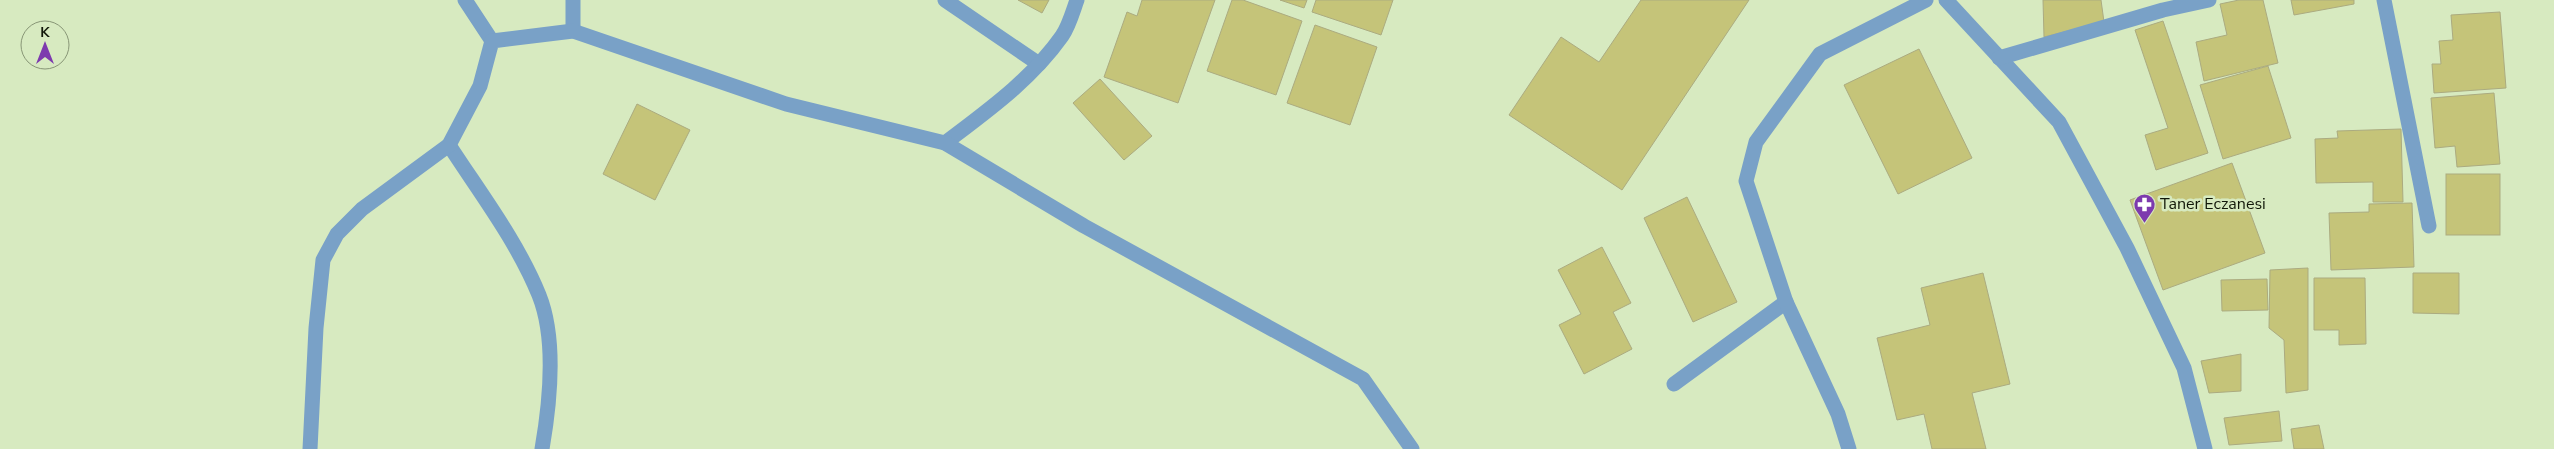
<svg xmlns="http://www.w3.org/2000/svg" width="2554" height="449" font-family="'Nunito Sans',sans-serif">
  <rect width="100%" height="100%" fill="#d7eac0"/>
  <!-- building -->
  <g fill="#c5c479" stroke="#abab80">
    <path d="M 1018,0 L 1049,0 L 1042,13 Z"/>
    <path d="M 1142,0 L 1215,0 L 1178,103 L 1104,77 L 1127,12 L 1137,16 Z"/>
    <path d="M 1232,0 L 1243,0 L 1302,21 L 1276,95 L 1207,71 Z"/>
    <path d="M 1280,0 L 1307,0 L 1304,8 Z"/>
    <path d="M 1316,0 L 1393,0 L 1381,35 L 1312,12 Z"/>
    <path d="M 1641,0 L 1749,0 L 1622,190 L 1509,115 L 1561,37 L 1599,62 Z"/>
    <path d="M 2043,0 L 2101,0 L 2104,22 L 2044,37 Z"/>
    <path d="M 2239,0 L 2263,0 L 2278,63 L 2204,81 L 2196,42 L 2227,35 L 2220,4 Z"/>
    <path d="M 2291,0 L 2354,0 L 2354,4 L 2294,15 Z"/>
    <path d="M 2500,12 L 2506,88 L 2434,93 L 2432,64 L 2441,64 L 2439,41 L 2453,40 L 2451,15 Z"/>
    <path d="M 2163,21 L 2208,153 L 2156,170 L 2145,135 L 2168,128 L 2135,30 Z"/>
    <path d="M 1315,25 L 1377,47 L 1350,125 L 1287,103 Z"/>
    <path d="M 1919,49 L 1972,158 L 1898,194 L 1844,85 Z"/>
    <path d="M 2268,66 L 2291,138 L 2223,159 L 2200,85 Z"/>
    <path d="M 1100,79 L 1152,136 L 1124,160 L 1073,103 Z"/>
    <path d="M 2494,93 L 2500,164 L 2457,167 L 2455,146 L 2435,148 L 2431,98 Z"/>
    <path d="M 637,104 L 690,130 L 655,200 L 603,174 Z"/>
    <path d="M 2401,129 L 2403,202 L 2373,202 L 2373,182 L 2316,183 L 2315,139 L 2338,138 L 2337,131 Z"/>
    <path d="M 2232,163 L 2265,253 L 2163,290 L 2130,200 Z"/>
    <rect x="2446" y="174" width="54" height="61"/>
    <path d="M 1687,197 L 1737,302 L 1693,322 L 1644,218 Z"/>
    <path d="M 2412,203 L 2414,267 L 2331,270 L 2329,213 L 2369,212 L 2369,204 Z"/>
    <path d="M 1602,247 L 1631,303 L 1613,312 L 1632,349 L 1584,374 L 1559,325 L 1581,314 L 1558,270 Z"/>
    <path d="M 2308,268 L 2308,390 L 2286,393 L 2284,340 L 2269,328 L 2270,270 Z"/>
    <path d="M 1983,273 L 2010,384 L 1972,393 L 1986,449 L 1932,449 L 1924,414 L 1897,420 L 1877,338 L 1930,325 L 1921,288 Z"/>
    <path d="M 2413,273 L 2459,273 L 2459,314 L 2413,313 Z"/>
    <path d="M 2314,278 L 2365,278 L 2366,344 L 2339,345 L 2339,330 L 2314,330 Z"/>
    <path d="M 2267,279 L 2268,310 L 2222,311 L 2221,280 Z"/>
    <path d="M 2241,354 L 2241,391 L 2209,393 L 2201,361 Z"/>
    <path d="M 2279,411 L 2282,441 L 2229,445 L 2224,418 Z"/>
    <path d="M 2319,425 L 2324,449 L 2294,449 L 2291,429 Z"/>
  </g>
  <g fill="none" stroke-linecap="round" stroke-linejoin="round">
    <!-- minor -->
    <g stroke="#79a1c7" stroke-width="15">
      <path d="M 465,0 L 492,41"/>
      <path d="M 945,0 L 1039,64"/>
      <path d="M 1946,0 L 2059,122 L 2127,248 L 2184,368 L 2205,449"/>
      <path d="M 2384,0 L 2429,226"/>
      <path d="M 573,31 L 573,0"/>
      <path d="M 1999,58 L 2163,10 L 2209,0"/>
      <path d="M 945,143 C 987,111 1031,80 1062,36 C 1069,26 1073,11 1077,0"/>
      <path d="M 449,145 C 480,193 517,241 539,295 C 557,340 550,403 542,449"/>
      <path d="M 1674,384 L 1786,302"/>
      <path d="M 310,449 L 316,328 L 323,260 L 337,234 L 362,209 L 449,145 L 480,86 L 492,41 L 573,31 L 786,104 L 945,143 L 1084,226 L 1363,379 L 1412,449"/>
      <path d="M 1849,449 L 1838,414 L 1786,302 L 1746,181 L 1756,142 L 1820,54 L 1926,0"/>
    </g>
  </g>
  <!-- icons -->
  <defs>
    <symbol id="pharmacy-pin" viewBox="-11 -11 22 30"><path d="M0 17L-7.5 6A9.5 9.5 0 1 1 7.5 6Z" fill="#7d3aae" stroke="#d7eac0"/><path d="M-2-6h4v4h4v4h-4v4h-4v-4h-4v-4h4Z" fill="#fff"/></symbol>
  </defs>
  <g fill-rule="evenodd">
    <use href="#pharmacy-pin" x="2132" y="192" width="25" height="34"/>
  </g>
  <g text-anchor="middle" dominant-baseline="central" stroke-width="5" stroke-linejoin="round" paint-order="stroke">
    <!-- poi labels -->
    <g font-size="16" fill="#111708" stroke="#d7eac0" text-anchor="start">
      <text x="2160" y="204">Taner Eczanesi</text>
    </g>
  </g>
  <!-- north arrow -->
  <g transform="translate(45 45)"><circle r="24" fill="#d7eac0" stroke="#889676"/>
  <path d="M0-4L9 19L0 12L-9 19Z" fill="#7d3aae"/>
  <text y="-8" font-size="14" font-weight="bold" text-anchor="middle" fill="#111708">K</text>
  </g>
</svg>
